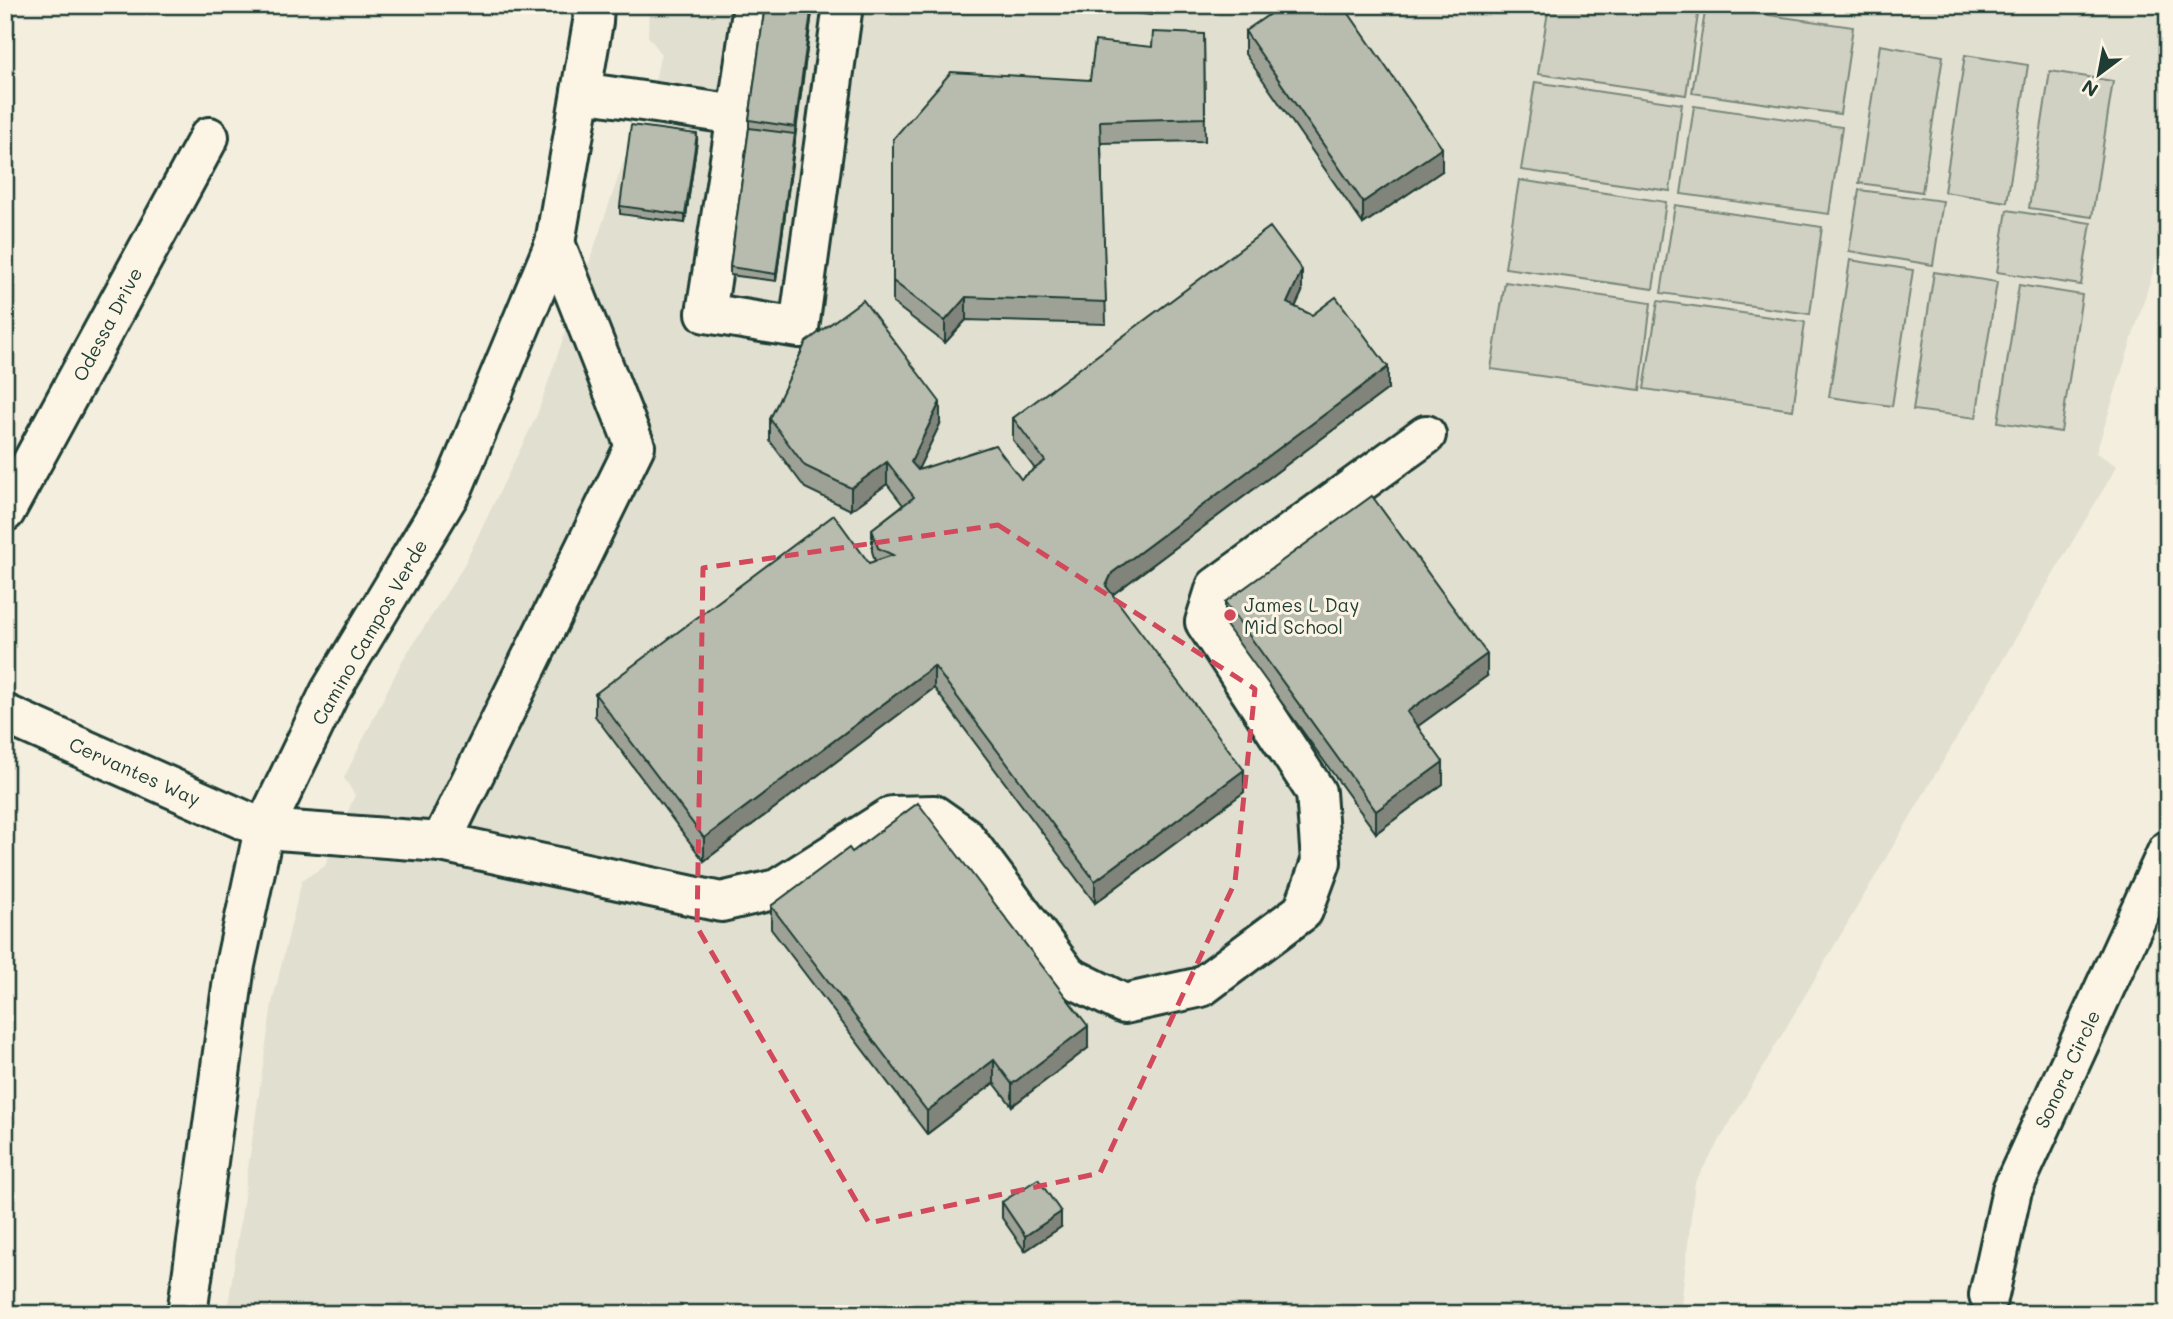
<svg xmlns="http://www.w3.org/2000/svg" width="2173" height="1319" font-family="Mali,sans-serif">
  <rect width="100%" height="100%" fill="#f3eede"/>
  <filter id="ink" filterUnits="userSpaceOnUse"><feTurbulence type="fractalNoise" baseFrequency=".0143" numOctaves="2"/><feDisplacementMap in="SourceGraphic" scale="14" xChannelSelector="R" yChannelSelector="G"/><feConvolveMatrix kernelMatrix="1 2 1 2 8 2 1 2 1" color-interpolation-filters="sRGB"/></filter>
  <g filter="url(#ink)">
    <!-- built -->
    <path fill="#e1dfd0" d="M 649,5 L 2168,5 L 2168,224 L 2096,453 L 2117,466 L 1695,1182 L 1680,1314 L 227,1314 L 272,1004 L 302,880 L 325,866 L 355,795 L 344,778 L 402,661 L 462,569 L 537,415 L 630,143 L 645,129 L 661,53 L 648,36 Z"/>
    <!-- green -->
    <g fill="#d0d1c2" stroke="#78877b" stroke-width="2">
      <path d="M 1549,5 L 1680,5 L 1699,8 L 1686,95 L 1538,74 Z"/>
      <path d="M 1706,6 L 1853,27 L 1840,114 L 1692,93 Z"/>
      <path d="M 1880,45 L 1943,56 L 1922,192 L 1859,183 Z"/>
      <path d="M 1965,55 L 2028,65 L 2007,202 L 1944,192 Z"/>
      <path d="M 2050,71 L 2113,81 L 2092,217 L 2029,208 Z"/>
      <path d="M 1535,82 L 1682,104 L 1670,191 L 1521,170 Z"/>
      <path d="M 1694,106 L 1842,127 L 1829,214 L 1681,194 Z"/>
      <path d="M 1519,180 L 1666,202 L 1653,289 L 1505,268 Z"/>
      <path d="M 1859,190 L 1943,201 L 1933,265 L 1849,251 Z"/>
      <path d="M 1675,205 L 1822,227 L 1810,314 L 1661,293 Z"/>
      <path d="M 2007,210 L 2091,223 L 2081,285 L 1997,272 Z"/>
      <path d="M 1850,260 L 1913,270 L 1892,406 L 1829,397 Z"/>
      <path d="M 1934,272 L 1997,282 L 1976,418 L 1913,410 Z"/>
      <path d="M 1505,282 L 1651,303 L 1640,390 L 1491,369 Z"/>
      <path d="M 2019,285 L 2082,295 L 2061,432 L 1998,422 Z"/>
      <path d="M 1658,301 L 1805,322 L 1793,410 L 1644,389 Z"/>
    </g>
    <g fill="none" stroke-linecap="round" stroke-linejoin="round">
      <defs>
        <g id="minor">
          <path d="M 581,92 L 737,115 L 753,5"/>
          <path d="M 737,115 L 706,313 L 799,328 L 843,5"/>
          <path d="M 5,512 L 209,137"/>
          <path d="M 5,714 L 264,829 L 441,842 L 635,446 L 555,243"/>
          <path d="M 441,842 L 721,902 L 777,889 L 892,816 L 934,815 L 964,836 L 1068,976 L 1124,1004 L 1201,987 L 1303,911 L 1321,862 L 1316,792 L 1205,622 L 1216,587 L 1426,435"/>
          <path d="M 1989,1295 L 2012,1190 L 2168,850"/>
          <path d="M 187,1314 L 235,965 L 264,829 L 330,692 L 453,488 L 555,243 L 593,22 L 594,5"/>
        </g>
      </defs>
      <!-- minor casing -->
      <use href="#minor" stroke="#1f3d34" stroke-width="44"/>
      <!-- minor -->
      <use href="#minor" stroke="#fcf5e5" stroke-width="38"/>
    </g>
    <!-- wall -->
    <g fill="#9ea296" stroke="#1f3d34" stroke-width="2">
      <path d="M 765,5 L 813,5 L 776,281 L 730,275 L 730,267 L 749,128 L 749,120 Z"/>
      <path d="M 1067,5 L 1152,5 L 1151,15 Z"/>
      <path d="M 1245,31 L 1442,171 L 1363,224 L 1245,54 Z"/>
      <path d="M 1204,34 L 1205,141 L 1101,143 L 1106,324 L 966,320 L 945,343 L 893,303 L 893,139 L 1090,80 L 1152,47 Z"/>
      <path d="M 697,141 L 685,223 L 620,214 L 620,206 Z"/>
      <path d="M 1302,292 L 1295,307 L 1388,389 L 1112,595 L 1244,792 L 1095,903 L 934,688 L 704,861 L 595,716 L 595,694 L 875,561 L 872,551 L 872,529 L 903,505 L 887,484 L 851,510 L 805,488 L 770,441 L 770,419 L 940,424 L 918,469 L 1021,479 L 1035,469 L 1013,440 L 1013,418 Z"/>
      <path d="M 1225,602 L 1487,676 L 1418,726 L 1443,784 L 1376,833 L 1225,624 Z"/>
      <path d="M 852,852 L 1088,1048 L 1012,1106 L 994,1083 L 927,1134 L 771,929 L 771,906 Z"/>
      <path d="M 1002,1202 L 1061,1227 L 1025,1251 L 1002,1218 Z"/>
    </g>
    <!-- shaded-wall -->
    <g fill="#81847a" stroke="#1f3d34" stroke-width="2">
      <path d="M 812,5 L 813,5 L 795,135 L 795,127 Z"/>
      <path d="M 697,134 L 697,141 L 685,223 L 685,215 Z"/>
      <path d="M 795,134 L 795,142 L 776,281 L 776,274 Z"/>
      <path d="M 1442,148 L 1442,171 L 1363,224 L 1363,202 Z"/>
      <path d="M 1302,270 L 1302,292 L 1287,325 L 1287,303 Z"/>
      <path d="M 966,297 L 966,320 L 945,343 L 945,321 Z"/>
      <path d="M 1388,367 L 1388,389 L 1112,595 L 1106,586 L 1112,573 Z"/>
      <path d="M 940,402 L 940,424 L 911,484 L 911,462 Z"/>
      <path d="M 887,462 L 887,484 L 851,510 L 851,488 Z"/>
      <path d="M 1487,654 L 1487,676 L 1407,734 L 1407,712 Z"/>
      <path d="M 934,666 L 934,688 L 704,861 L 704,838 Z"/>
      <path d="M 1443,762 L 1443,784 L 1376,833 L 1376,811 Z"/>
      <path d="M 1244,770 L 1244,792 L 1095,903 L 1095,881 Z"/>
      <path d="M 1088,1026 L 1088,1048 L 1012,1106 L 1012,1084 Z"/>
      <path d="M 994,1060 L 994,1083 L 927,1134 L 927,1111 Z"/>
      <path d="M 1061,1212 L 1061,1227 L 1025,1251 L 1025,1236 Z"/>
    </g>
    <!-- building -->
    <g fill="#b8bcae" stroke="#1f3d34" stroke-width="2">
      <path d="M 765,5 L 812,5 L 795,127 L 749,120 Z"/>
      <path d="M 1129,5 L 1151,5 L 1151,8 Z"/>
      <path d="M 1283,5 L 1343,5 L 1442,148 L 1363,202 L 1245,31 Z"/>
      <path d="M 1153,32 L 1204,34 L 1205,118 L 1100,121 L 1106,302 L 966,297 L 945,321 L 893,281 L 893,139 L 951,72 L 1090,80 L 1095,41 L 1152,47 Z"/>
      <path d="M 631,125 L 697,134 L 685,215 L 620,206 Z"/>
      <path d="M 749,128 L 795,134 L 776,274 L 730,267 Z"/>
      <path d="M 1270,227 L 1302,270 L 1287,303 L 1312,315 L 1336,297 L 1388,367 L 1112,573 L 1106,586 L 1244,770 L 1095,881 L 934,666 L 704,838 L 595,694 L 834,515 L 869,563 L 893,555 L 878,548 L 872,529 L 914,497 L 887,462 L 851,488 L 805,466 L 770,419 L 806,342 L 863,300 L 940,402 L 911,462 L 918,470 L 995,445 L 1021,479 L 1045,461 L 1013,418 Z"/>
      <path d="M 1372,496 L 1487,654 L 1407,712 L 1443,762 L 1376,811 L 1225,602 Z"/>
      <path d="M 918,803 L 1088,1026 L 1012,1084 L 994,1060 L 927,1111 L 771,906 L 849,848 L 852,852 Z"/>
      <path d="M 1038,1179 L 1061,1212 L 1025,1236 L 1002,1202 Z"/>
    </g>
  </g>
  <!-- marked area -->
  <path fill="none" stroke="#d1495b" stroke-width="5" stroke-dasharray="14 9" stroke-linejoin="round" d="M 998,525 L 1255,689 L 1235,882 L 1100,1173 L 869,1223 L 697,927 L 703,568 Z"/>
  <!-- markers -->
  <circle fill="#d1495b" stroke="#fcf5e5" stroke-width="2.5" cx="1230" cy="615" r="7"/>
  <g text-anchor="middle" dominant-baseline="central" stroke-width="6" stroke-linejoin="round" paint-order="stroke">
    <!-- street labels -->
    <g font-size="19" fill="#1f3d34" stroke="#fcf5e5">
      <text transform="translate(107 324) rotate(-62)">Odessa Drive</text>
      <text transform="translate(369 632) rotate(-60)">Camino Campos Verde</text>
      <text transform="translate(135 771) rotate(24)">Cervantes Way</text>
      <text transform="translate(2067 1069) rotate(-65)">Sonora Circle</text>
    </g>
    <!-- poi labels -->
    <g font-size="19" fill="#1f3d34" stroke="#fcf5e5" text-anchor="start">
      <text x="1244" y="604">James L Day<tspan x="1244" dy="22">Mid School</tspan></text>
    </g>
  </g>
  <!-- margin -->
  <rect width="2173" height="1319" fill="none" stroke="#fcf5e5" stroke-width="28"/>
  <rect x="14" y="14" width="2145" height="1291" fill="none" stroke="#1f3d34" stroke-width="2.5" filter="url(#ink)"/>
  <!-- north arrow -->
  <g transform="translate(2099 74) rotate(212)" stroke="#fcf5e5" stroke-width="5" paint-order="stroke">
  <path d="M0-5L12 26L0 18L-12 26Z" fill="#1f3d34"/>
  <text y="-10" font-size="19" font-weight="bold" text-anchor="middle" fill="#1f3d34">N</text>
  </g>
</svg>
